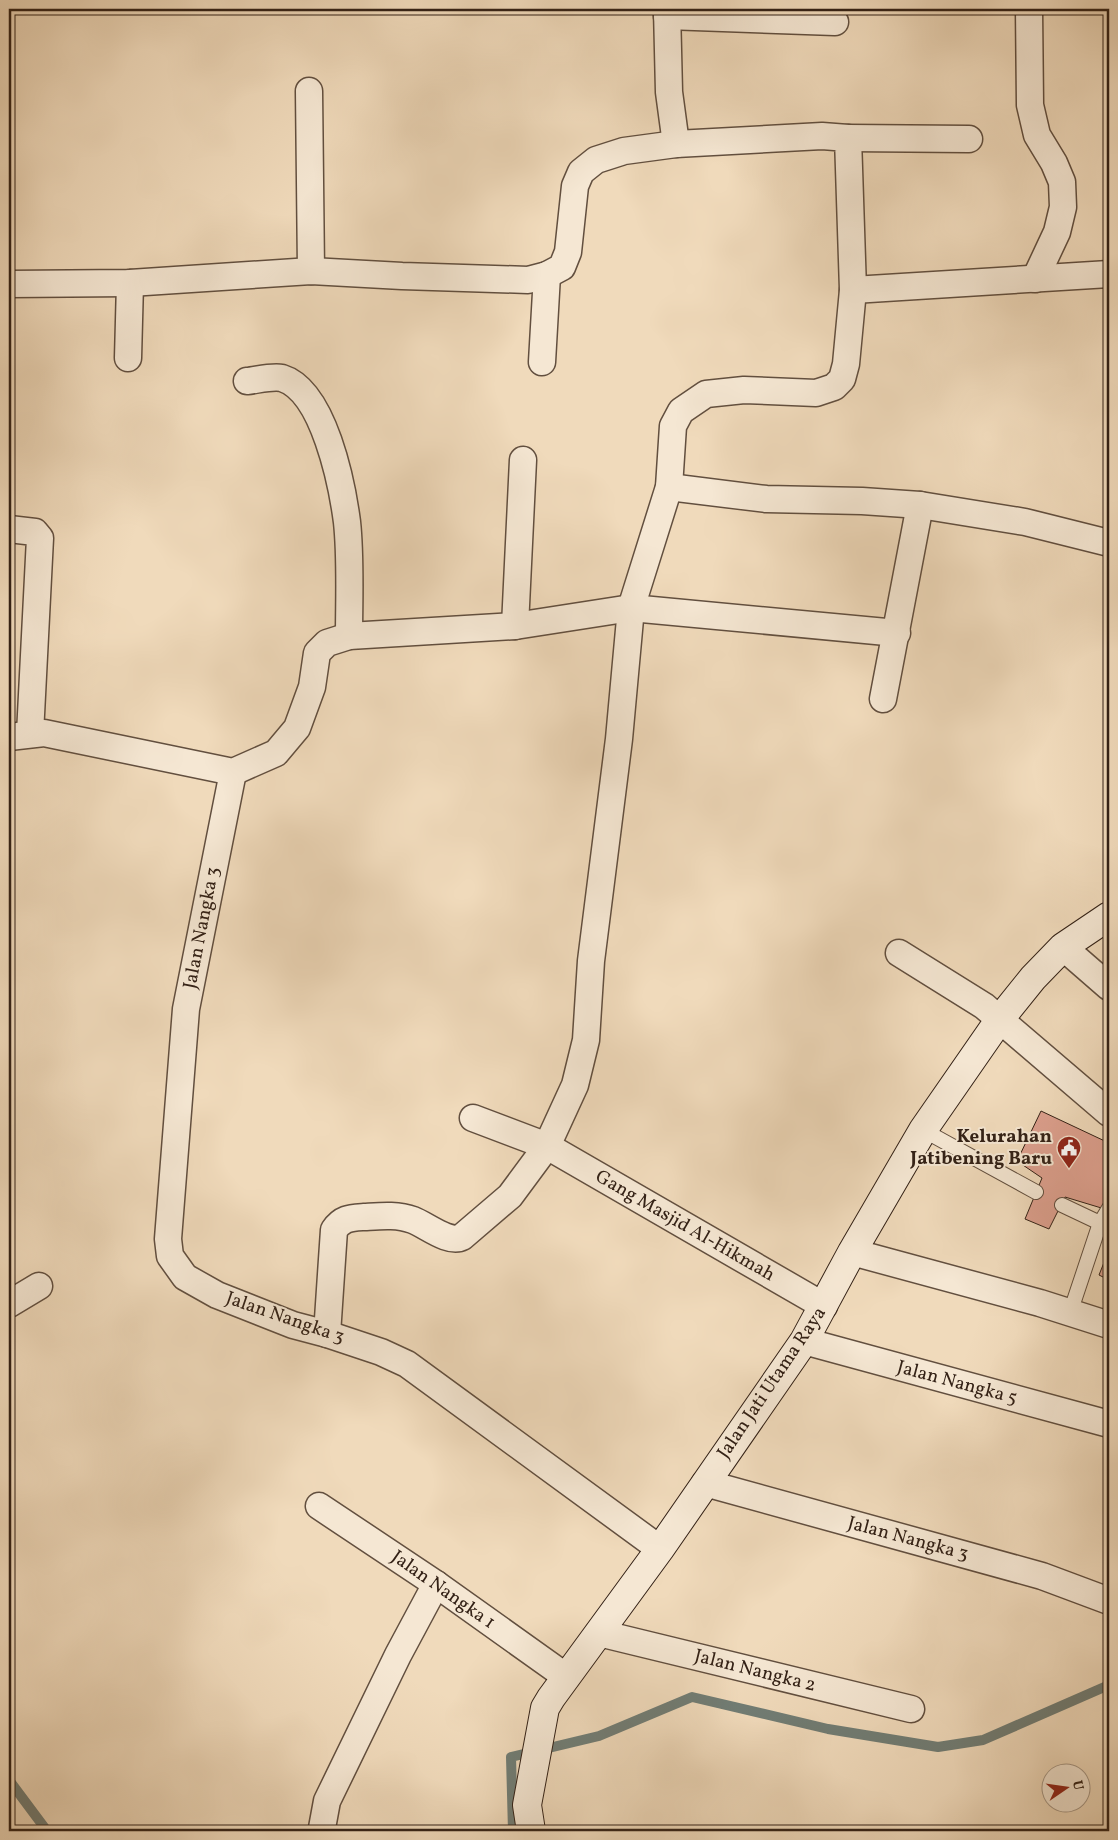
<svg xmlns="http://www.w3.org/2000/svg" width="1118" height="1840" font-family="Vollkorn,serif">
  <rect width="100%" height="100%" fill="#f0dabb"/>
  <filter id="stains"><feTurbulence type="fractalNoise" baseFrequency=".004" numOctaves="4"/><feColorMatrix values="0 0 0 0 .2 0 0 0 0 .09 0 0 0 0 .02 0 0 0 .5 -.17"/></filter>
  <radialGradient id="worn" r=".72"><stop offset=".6" stop-color="#630" stop-opacity="0"/><stop offset="1" stop-color="#630" stop-opacity=".3"/></radialGradient>
  <g fill="none" stroke-linecap="round" stroke-linejoin="round">
    <!-- stream -->
    <g stroke="#717d75" stroke-width="10">
      <path d="M 9,1780 L 47,1831"/>
      <path d="M 513,1831 L 511,1757 L 599,1736 L 692,1697 L 828,1729 L 938,1747 L 983,1740 L 1109,1685"/>
    </g>
  </g>
  <!-- building -->
  <g fill="#dda08e" stroke="#332116">
    <path d="M 1041,1111 L 1109,1143 L 1108,1210 L 1065,1197 L 1049,1229 L 1025,1219 L 1042,1178 L 1017,1161 Z"/>
    <path d="M 1109,1250 L 1109,1280 L 1099,1275 Z"/>
  </g>
  <g fill="none" stroke-linecap="round" stroke-linejoin="round">
    <defs>
      <g id="lane">
        <path d="M 923,1130 L 1036,1192"/>
        <path d="M 1062,1205 L 1100,1223 L 1109,1208"/>
        <path d="M 1070,1313 L 1100,1223"/>
      </g>
      <g id="street">
        <path d="M 667,9 L 669,92 L 676,144"/>
        <path d="M 1029,9 L 1030,105 L 1037,135 L 1054,163 L 1062,182 L 1063,207 L 1057,232 L 1035,279"/>
        <path d="M 667,16 L 835,22"/>
        <path d="M 309,91 L 311,271"/>
        <path d="M 848,138 L 969,139"/>
        <path d="M 9,284 L 130,283 L 311,271 L 402,276 L 528,280 L 547,275 L 562,267 L 568,252 L 575,186 L 581,172 L 596,160 L 624,151 L 676,144 L 822,136 L 848,138 L 853,290 L 846,364 L 842,379 L 834,387 L 816,393 L 744,390 L 706,394 L 681,411 L 673,426 L 669,487 L 631,608 L 619,739 L 591,961 L 586,1040 L 575,1085 L 547,1146 L 510,1196 L 462,1237 C 449,1244 426,1225 413,1220 C 397,1214 380,1216 364,1217 C 350,1218 342,1218 334,1230 L 327,1334"/>
        <path d="M 853,290 L 1109,274"/>
        <path d="M 128,358 L 130,283"/>
        <path d="M 542,362 L 547,275"/>
        <path d="M 247,381 C 257,380 272,376 282,378 C 324,391 342,484 347,522 C 351,559 349,599 349,636"/>
        <path d="M 669,487 L 766,499 L 862,501 L 920,505 L 1025,522 L 1109,543"/>
        <path d="M 9,529 L 35,532 L 40,538 L 30,734"/>
        <path d="M 515,626 L 523,460"/>
        <path d="M 883,699 L 920,505"/>
        <path d="M 9,737 L 44,733 L 233,772 L 276,753 L 297,728 L 312,687 L 317,653 L 327,643 L 349,636 L 515,626 L 631,608 L 897,633"/>
        <path d="M 233,772 L 186,1009 L 168,1239 L 170,1256 L 185,1277 L 217,1295 L 293,1325 L 327,1334 L 381,1352 L 407,1364 L 660,1549"/>
        <path d="M 1063,947 L 1109,987"/>
        <path d="M 899,953 L 984,1006 L 1109,1113"/>
        <path d="M 473,1118 L 547,1146 L 824,1306"/>
        <path d="M 852,1252 L 1040,1303 L 1109,1325"/>
        <path d="M 9,1304 L 39,1286"/>
        <path d="M 804,1341 L 1109,1424"/>
        <path d="M 705,1483 L 1042,1576 L 1109,1601"/>
        <path d="M 319,1506 L 436,1584 L 565,1676"/>
        <path d="M 599,1633 L 911,1709"/>
        <path d="M 324,1831 L 322,1828 L 327,1801 L 398,1655 L 436,1584"/>
      </g>
      <path id="secondary" d="M 531,1831 L 527,1805 L 545,1708 L 551,1698 L 660,1549 L 804,1341 L 852,1252 L 923,1130 L 1000,1019 L 1033,978 L 1063,947 L 1109,916"/>
    </defs>
    <!-- lane casing -->
    <use href="#lane" stroke="#624f3f" stroke-width="16"/>
    <!-- street casing -->
    <use href="#street" stroke="#624f3f" stroke-width="29"/>
    <!-- secondary casing -->
    <use href="#secondary" stroke="#332116" stroke-width="30"/>
    <!-- lane -->
    <use href="#lane" stroke="#f5e7d3" stroke-width="14"/>
    <!-- street -->
    <use href="#street" stroke="#f5e7d3" stroke-width="26"/>
    <!-- secondary -->
    <use href="#secondary" stroke="#f5e7d3" stroke-width="28"/>
  </g>
  <!-- icons -->
  <defs>
    <symbol id="civic-pin" viewBox="-11 -11 22 30"><path d="M0 17L-7.5 6A9.5 9.5 0 1 1 7.5 6Z" fill="#8f2418" stroke="#f5e7d3"/><path d="M-.6-6.5H3V-4.5H.6V-3L4-1V1h2V6H-6V1h2V-1L-.6-3ZM-1.2 2.5V6h2.4V2.5Z" fill="#fff"/></symbol>
  </defs>
  <g fill-rule="evenodd">
    <use href="#civic-pin" x="1055" y="1134" width="28" height="38"/>
  </g>
  <g text-anchor="middle" dominant-baseline="central" stroke-width="4" stroke-linejoin="round" paint-order="stroke">
    <!-- street labels -->
    <g font-size="19" fill="#332116" stroke="#f5e7d3">
      <text transform="translate(202 928) rotate(-79)">Jalan Nangka 3</text>
      <text transform="translate(685 1226) rotate(30)">Gang Masjid Al-Hikmah</text>
      <text transform="translate(285 1318) rotate(19)">Jalan Nangka 3</text>
      <text transform="translate(772 1383) rotate(-56)">Jalan Jati Utama Raya</text>
      <text transform="translate(957 1383) rotate(15)">Jalan Nangka 5</text>
      <text transform="translate(908 1539) rotate(15)">Jalan Nangka 3</text>
      <text transform="translate(443 1590) rotate(35)">Jalan Nangka 1</text>
      <text transform="translate(755 1671) rotate(14)">Jalan Nangka 2</text>
    </g>
    <!-- poi labels -->
    <g font-size="19" font-weight="bold" fill="#332116" stroke="#f5e7d3" text-anchor="end">
      <text x="1052" y="1137">Kelurahan<tspan x="1052" dy="22">Jatibening Baru</tspan></text>
    </g>
  </g>
  <!-- margin -->
  <rect width="1118" height="1840" fill="none" stroke="#f0dabb" stroke-width="30"/>
  <rect x="10" y="10" width="1098" height="1820" fill="none" stroke="#332116" stroke-width="2.5"/>
  <rect x="15" y="15" width="1088" height="1810" fill="none" stroke="#332116"/>
  <!-- north arrow -->
  <g transform="translate(1066 1788) rotate(77)"><circle r="24" fill="#f5e7d3" stroke="#a79887"/>
  <path d="M0-4L9 19L0 12L-9 19Z" fill="#8f2418"/>
  <text y="-8" font-size="14" font-weight="bold" text-anchor="middle" fill="#332116">U</text>
  </g>
  <rect width="100%" height="100%" filter="url(#stains)"/>
  <rect width="100%" height="100%" fill="url(#worn)"/>
</svg>
